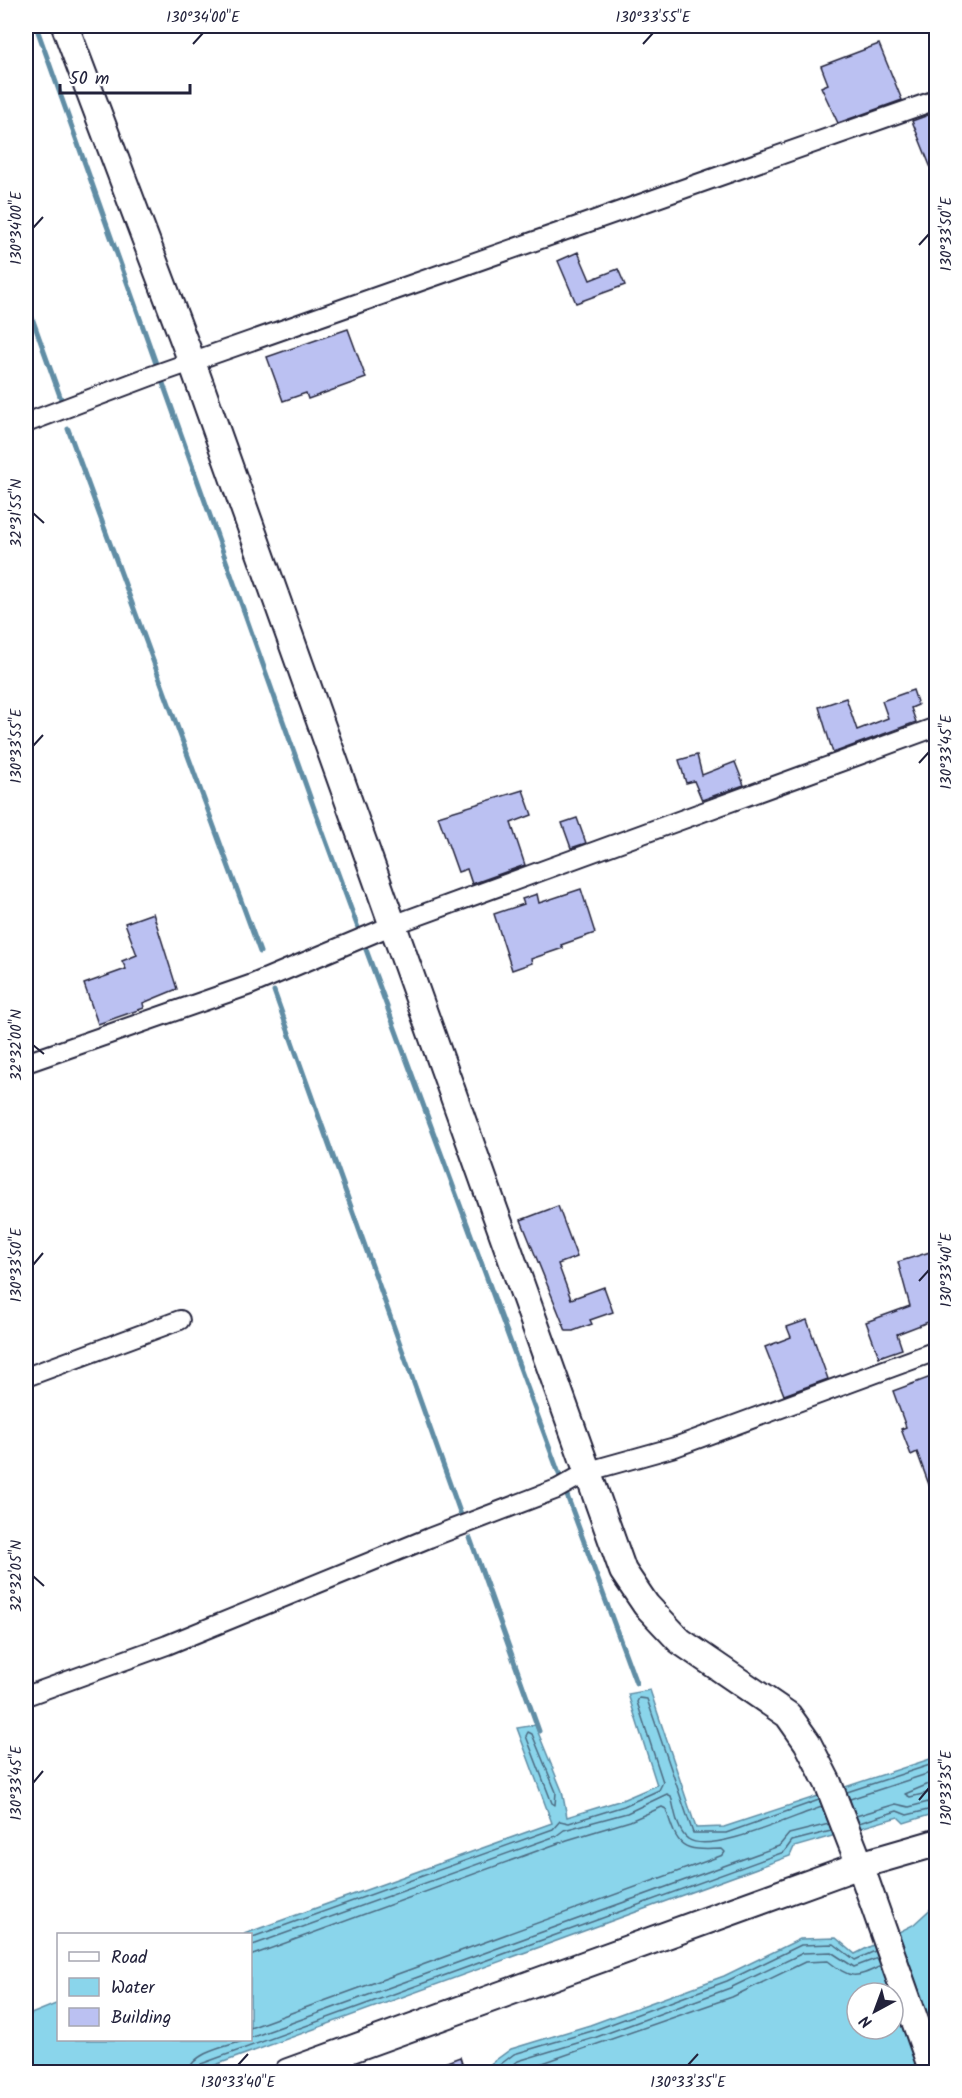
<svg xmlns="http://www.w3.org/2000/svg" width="962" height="2098" font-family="Kalam,sans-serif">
  <rect width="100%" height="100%" fill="#fff"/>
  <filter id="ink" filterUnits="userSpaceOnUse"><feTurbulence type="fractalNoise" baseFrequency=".0167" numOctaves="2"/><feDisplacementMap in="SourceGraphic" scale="12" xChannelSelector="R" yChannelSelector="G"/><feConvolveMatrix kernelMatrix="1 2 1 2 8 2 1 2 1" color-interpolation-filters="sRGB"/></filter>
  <g filter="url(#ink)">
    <!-- water -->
    <g fill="#8ad5eb" stroke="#608da5" stroke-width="1.5" fill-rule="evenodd">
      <path d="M 650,1690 L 696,1828 L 724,1827 L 936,1757 L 936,1813 L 904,1823 L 898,1817 L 794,1847 L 790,1856 L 196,2072 L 26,2072 L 26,2016 L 58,2003 L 58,2040 L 250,2040 L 250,1934 L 244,1934 L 552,1823 L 517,1728 L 535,1725 L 562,1791 L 567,1817 L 622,1800 L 657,1785 L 628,1694 Z"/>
      <path d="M 936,1904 L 936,2072 L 491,2072 L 489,2065 L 511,2049 L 590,2025 L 724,1976 L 800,1939 L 836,1938 L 855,1954 L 913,1925 ZM 857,1993 L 893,1993 L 893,2029 L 857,2029 Z"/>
    </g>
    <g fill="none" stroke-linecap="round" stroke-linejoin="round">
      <!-- shore -->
      <g stroke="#4c6a81" stroke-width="1.5">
        <path d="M 528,1732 L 532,1734 L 556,1792 L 555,1805 L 552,1803 L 526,1736 Z"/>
        <path d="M 936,1781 L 905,1794 L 910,1797 L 936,1791"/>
        <path d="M 847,1792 L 936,1763"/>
        <path d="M 850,1799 L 936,1771"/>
        <path d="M 856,1816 L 896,1804 L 909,1807 L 936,1800"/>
        <path d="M 859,1823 L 897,1811 L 907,1815 L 936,1808"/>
        <path d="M 250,1938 L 553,1829 L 560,1821 L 569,1823 L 624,1806 L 659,1790 L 663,1782 L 637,1702 L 639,1698 L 647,1699 L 693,1833 L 726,1833 L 819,1800"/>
        <path d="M 250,1946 L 556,1836 L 564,1830 L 627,1813 L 667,1794 L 671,1796 C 674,1807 677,1832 688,1839 C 711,1855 796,1815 822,1807"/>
        <path d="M 250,1956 L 567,1840 L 630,1821 L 662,1807 L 666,1809 C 678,1848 681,1851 722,1849 L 725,1852 L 723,1855 L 250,2028"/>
        <path d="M 250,2038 L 779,1846 L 789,1834 L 829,1824"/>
        <path d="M 189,2072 C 191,2052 229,2046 246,2040"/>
        <path d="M 197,2072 L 201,2064 L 784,1852 L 792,1841 L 831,1831"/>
        <path d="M 496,2072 L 497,2067 L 514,2054 L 592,2031 L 727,1981 L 801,1945 L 834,1944 L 855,1960 L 875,1951"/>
        <path d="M 504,2072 L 518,2061 L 594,2038 L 730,1988 L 803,1953 L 831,1952 L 854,1967 L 878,1958"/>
        <path d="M 517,2072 L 732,1997 L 805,1962 L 828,1961 C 851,1979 854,1979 881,1966"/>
      </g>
      <!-- stream -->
      <g stroke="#608da5" stroke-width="5">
        <path d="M 36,26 L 315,811 L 636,1683"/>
        <path d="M 26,301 L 61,399"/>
        <path d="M 68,429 L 260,952"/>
        <path d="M 274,991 L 461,1515"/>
        <path d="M 470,1538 L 539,1731"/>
      </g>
    </g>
    <!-- building -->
    <g fill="#bbc1f2" stroke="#22223b" stroke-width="1.5">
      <path d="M 879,44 L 902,100 L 838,123 L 821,87 L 828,84 L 821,66 Z"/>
      <path d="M 931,114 L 936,129 L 935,178 L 912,121 Z"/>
      <path d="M 578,252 L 590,280 L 618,269 L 625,285 L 576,303 L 558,261 Z"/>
      <path d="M 348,329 L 366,378 L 308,399 L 306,393 L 283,401 L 267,357 Z"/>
      <path d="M 913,690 L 918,705 L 911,708 L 916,722 L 833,753 L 819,707 L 846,698 L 857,730 L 888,718 L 882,701 Z"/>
      <path d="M 697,755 L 702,775 L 735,762 L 744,785 L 702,800 L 694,781 L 686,783 L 679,760 Z"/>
      <path d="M 523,790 L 532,815 L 511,823 L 525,865 L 472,884 L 467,869 L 458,872 L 438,816 Z"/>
      <path d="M 577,818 L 586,843 L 571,848 L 562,823 Z"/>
      <path d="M 581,889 L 595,933 L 561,945 L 563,948 L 531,959 L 532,963 L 512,970 L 494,914 L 524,904 L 522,899 L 537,894 L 539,903 Z"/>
      <path d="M 153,913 L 177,989 L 143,1003 L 144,1008 L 98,1024 L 84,984 L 126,969 L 122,961 L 137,955 L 125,923 Z"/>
      <path d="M 558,1206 L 577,1257 L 558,1264 L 571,1299 L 604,1287 L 613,1312 L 590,1320 L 592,1324 L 573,1331 L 566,1331 L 521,1220 Z"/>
      <path d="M 933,1251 L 936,1270 L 930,1272 L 936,1289 L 936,1319 L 897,1334 L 902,1349 L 879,1357 L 866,1322 L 910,1306 L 898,1262 Z"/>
      <path d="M 807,1320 L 828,1379 L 784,1395 L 765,1347 L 791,1337 L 787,1327 Z"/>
      <path d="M 936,1375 L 936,1501 L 935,1501 L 917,1452 L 911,1455 L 901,1429 L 906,1427 L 893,1391 Z"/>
      <path d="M 460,2057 L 465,2073 L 423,2073 L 423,2071 Z"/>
    </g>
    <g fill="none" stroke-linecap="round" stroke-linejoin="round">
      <defs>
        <g id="street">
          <path d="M 26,423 L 151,376 L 936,100"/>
          <path d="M 26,1063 L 250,985 L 393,925 L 936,727"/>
          <path d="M 26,1377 L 180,1320"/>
          <path d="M 26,1696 L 167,1645 L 429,1538 L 557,1489 L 589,1471 L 675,1447 L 936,1351"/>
        </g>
        <g id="secondary">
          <path d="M 65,26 L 192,362 L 623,1571 L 646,1605 L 680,1641 L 788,1715 L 807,1742 L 828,1783 L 860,1865 L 933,2072"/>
          <path d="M 288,2072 L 860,1865 L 936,1843"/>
        </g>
      </defs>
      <!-- street casing -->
      <use href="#street" stroke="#22223b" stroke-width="22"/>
      <!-- secondary casing -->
      <use href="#secondary" stroke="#22223b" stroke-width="30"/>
      <!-- street -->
      <use href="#street" stroke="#fff" stroke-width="18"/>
      <!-- secondary -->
      <use href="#secondary" stroke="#fff" stroke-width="26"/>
    </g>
  </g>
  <!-- ticks -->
  <path fill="none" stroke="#22223b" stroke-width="2" d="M 193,44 L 203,33M 643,44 L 653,33M 33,228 L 43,217M 919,245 L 929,234M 33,513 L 44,523M 33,746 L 43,735M 919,763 L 929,752M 33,1045 L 44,1054M 33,1265 L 43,1253M 919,1281 L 929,1270M 33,1576 L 44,1586M 33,1783 L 43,1771M 919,1800 L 929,1788M 238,2065 L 248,2054M 688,2065 L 698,2054"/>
  <!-- margin -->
  <rect width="962" height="2098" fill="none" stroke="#fff" stroke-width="66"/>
  <!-- legend -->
  <rect x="57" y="1933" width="195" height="108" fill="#ffffff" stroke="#a7a7b1" stroke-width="1.5"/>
  <rect x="69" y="1952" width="30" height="9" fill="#ffffff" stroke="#a7a7b1" stroke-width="1.5"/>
  <text x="111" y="1963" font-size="18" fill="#22223b">Road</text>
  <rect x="69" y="1978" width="30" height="18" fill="#8ad5eb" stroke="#a7a7b1" stroke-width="1.5"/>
  <text x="111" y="1993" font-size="18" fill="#22223b">Water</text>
  <rect x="69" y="2008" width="30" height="18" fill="#bbc1f2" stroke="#a7a7b1" stroke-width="1.5"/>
  <text x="111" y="2023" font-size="18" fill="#22223b">Building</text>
  <!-- north arrow -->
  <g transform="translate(875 2011) rotate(221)"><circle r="28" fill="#ffffff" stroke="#a7a7b1" stroke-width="1.5"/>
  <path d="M0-4.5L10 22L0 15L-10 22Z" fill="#22223b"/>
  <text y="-9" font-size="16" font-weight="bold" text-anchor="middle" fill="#22223b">N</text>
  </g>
  <!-- scale -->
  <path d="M60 84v9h130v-9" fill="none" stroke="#22223b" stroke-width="3"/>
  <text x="69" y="84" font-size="18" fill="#22223b" stroke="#ffffff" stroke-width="4.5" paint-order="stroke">50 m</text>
  <rect x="33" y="33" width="896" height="2032" fill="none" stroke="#22223b" stroke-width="2"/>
  <g font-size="15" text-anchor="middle" fill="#22223b">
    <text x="203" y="22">130°34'00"E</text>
    <text x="653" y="22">130°33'55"E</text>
    <text transform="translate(16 228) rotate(-90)" y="5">130°34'00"E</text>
    <text transform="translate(946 234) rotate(-90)" y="5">130°33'50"E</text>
    <text transform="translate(16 513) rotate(-90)" y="5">32°31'55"N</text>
    <text transform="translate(16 746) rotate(-90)" y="5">130°33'55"E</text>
    <text transform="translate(946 752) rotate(-90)" y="5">130°33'45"E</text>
    <text transform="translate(16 1045) rotate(-90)" y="5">32°32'00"N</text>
    <text transform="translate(16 1265) rotate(-90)" y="5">130°33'50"E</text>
    <text transform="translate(946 1270) rotate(-90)" y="5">130°33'40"E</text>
    <text transform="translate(16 1576) rotate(-90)" y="5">32°32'05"N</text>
    <text transform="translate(16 1783) rotate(-90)" y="5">130°33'45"E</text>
    <text transform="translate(946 1788) rotate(-90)" y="5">130°33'35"E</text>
    <text x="238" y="2087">130°33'40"E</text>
    <text x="688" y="2087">130°33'35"E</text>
  </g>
</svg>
